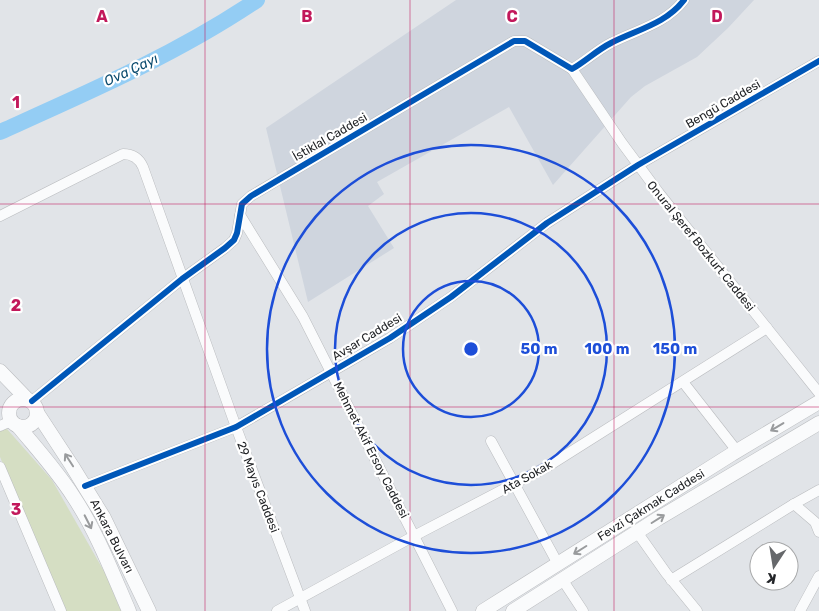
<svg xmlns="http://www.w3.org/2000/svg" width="819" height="611" font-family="Rubik,sans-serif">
  <rect width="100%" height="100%" fill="#e1e4e8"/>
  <!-- built -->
  <path fill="#cfd5de" d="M 456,0 L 754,0 L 728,28 L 697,57 L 645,86 L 631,97 L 553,185 L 509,107 L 377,182 L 384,194 L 368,206 L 394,248 L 308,302 L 266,128 Z"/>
  <!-- green -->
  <path fill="#d5dec3" d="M 7,429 L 52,480 L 105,573 L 121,611 L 65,611 L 0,457 L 0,430 Z"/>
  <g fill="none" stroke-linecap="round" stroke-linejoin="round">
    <!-- river -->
    <path stroke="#94cdf4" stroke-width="16" d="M 0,132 C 87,93 177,54 257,0"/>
    <defs>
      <g id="minor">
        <path d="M 572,69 L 622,143 L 659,193 L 819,393"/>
        <path d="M 240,215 L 303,317 L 452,611"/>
        <path d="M 0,216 L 123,154 C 132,154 139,158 143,167 L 236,427 L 305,611"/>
        <path d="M 683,382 L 737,451"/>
        <path d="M 32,401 L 182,279 L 225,248 L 234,240 L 237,233 L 242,204 L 251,196 L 514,41 L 525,41 L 572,69 C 586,61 597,50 611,43 C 636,30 666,24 684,0"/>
        <path d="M 0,426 L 11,421"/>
        <path d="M 491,441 L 558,564"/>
        <path d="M 0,467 L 61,611"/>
        <path d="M 85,486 L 236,427 L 390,338 L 451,297 L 547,223 L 638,165 L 819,61"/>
        <path d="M 794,504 L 815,522 L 819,532"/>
        <path d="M 637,532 L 666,573 L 697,611"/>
        <path d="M 562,579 L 583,611"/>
        <path d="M 671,580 L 794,504 L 819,490"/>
        <path d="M 277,611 L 414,536 L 550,465 L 767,328"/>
        <path d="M 800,611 L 819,576"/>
      </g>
      <g id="major">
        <path d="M 0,371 L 27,399"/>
        <circle cx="23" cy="413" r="14"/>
        <path d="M 38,414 L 72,466 L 104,518 L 149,611"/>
        <path d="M 18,426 C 37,449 57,471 73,496 C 97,532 112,572 129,611"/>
        <path d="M 483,611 L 732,454 L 819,402"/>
        <path d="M 513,611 L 659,518 L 819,423"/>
      </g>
    </defs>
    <!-- minor casing -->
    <use href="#minor" stroke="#babcbf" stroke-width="11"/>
    <!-- major casing -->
    <use href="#major" stroke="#babcbf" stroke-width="15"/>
    <!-- minor -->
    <use href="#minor" stroke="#fafbfc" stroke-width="10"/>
    <!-- major -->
    <use href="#major" stroke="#fafbfc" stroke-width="14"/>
    <defs>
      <g id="cycleway">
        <path d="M 32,401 L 182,279 L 225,248 L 234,240 L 237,233 L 242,204 L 251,196 L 514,41 L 525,41 L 572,69 C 586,61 597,50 611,43 C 636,30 666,24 684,0"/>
        <path d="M 85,486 L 236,427 L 390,338 L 451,297 L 547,223 L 638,165 L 819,61"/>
      </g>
    </defs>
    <!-- cycleway casing -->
    <use href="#cycleway" stroke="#fff" stroke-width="9"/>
    <!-- cycleway -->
    <use href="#cycleway" stroke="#0057b8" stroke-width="6"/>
  </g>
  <!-- one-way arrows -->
  <defs><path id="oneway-shaft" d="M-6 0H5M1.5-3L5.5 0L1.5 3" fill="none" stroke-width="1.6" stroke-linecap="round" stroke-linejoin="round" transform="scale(1.25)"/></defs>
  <g stroke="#999b9d">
    <use href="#oneway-shaft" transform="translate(777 427) rotate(149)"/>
    <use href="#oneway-shaft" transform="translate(69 460) rotate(-123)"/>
    <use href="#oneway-shaft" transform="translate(658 519) rotate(-32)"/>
    <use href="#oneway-shaft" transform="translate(88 522) rotate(63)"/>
    <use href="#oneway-shaft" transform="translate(580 550) rotate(148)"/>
  </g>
  <!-- grid -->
  <path fill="none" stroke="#c2185b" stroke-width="1" stroke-opacity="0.55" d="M 205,0 L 205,611M 410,0 L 410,611M 614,0 L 614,611M 0,204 L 819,204M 0,407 L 819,407"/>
  <!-- distance rings -->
  <g fill="none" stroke="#1d4ed8" stroke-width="2.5">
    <circle cx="471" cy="349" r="68"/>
    <circle cx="471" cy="349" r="136"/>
    <circle cx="471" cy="349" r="204"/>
  </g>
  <g text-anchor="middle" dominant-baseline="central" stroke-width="4.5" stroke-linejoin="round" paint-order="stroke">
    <!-- street labels -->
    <g font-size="12" fill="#232528" stroke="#fff">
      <text transform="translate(723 104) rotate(-30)">Bengü Caddesi</text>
      <text transform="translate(330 137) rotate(-30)">İstiklal Caddesi</text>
      <text transform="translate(701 246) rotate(51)">Onural Şeref Bozkurt Caddesi</text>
      <text transform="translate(367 337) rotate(-31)">Avşar Caddesi</text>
      <text transform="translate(371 450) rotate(63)">Mehmet Akif Ersoy Caddesi</text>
      <text transform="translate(527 477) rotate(-29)">Ata Sokak</text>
      <text transform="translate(258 487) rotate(69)">29 Mayıs Caddesi</text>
      <text transform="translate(651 505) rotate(-32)">Fevzi Çakmak Caddesi</text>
      <text transform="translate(112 536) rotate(63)">Ankara Bulvarı</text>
    </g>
    <!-- water labels -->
    <g font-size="14" font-style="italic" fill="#0b4b6e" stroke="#fff">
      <text transform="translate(131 70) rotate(-25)">Ova Çayı</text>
    </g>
  </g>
  <g font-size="16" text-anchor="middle" font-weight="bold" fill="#c2185b" stroke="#fff" stroke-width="4.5" stroke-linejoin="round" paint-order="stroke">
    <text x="102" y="22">A</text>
    <text x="307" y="22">B</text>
    <text x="512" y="22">C</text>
    <text x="717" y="22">D</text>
    <text x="16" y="108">1</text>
    <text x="16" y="311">2</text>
    <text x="16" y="515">3</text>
  </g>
  <circle cx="471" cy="349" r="8" fill="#1d4ed8" stroke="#fff" stroke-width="2.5"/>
  <g font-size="15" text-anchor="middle" font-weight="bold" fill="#1d4ed8" stroke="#fff" stroke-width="4.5" stroke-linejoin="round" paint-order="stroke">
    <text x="539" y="354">50 m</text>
    <text x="607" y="354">100 m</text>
    <text x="675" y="354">150 m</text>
  </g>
  <!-- north arrow -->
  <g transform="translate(774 566) rotate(192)"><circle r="24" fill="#ffffff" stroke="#a7a8a9"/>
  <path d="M0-4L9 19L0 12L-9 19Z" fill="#66686b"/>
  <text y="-8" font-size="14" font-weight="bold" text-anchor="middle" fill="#232528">K</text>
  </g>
</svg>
